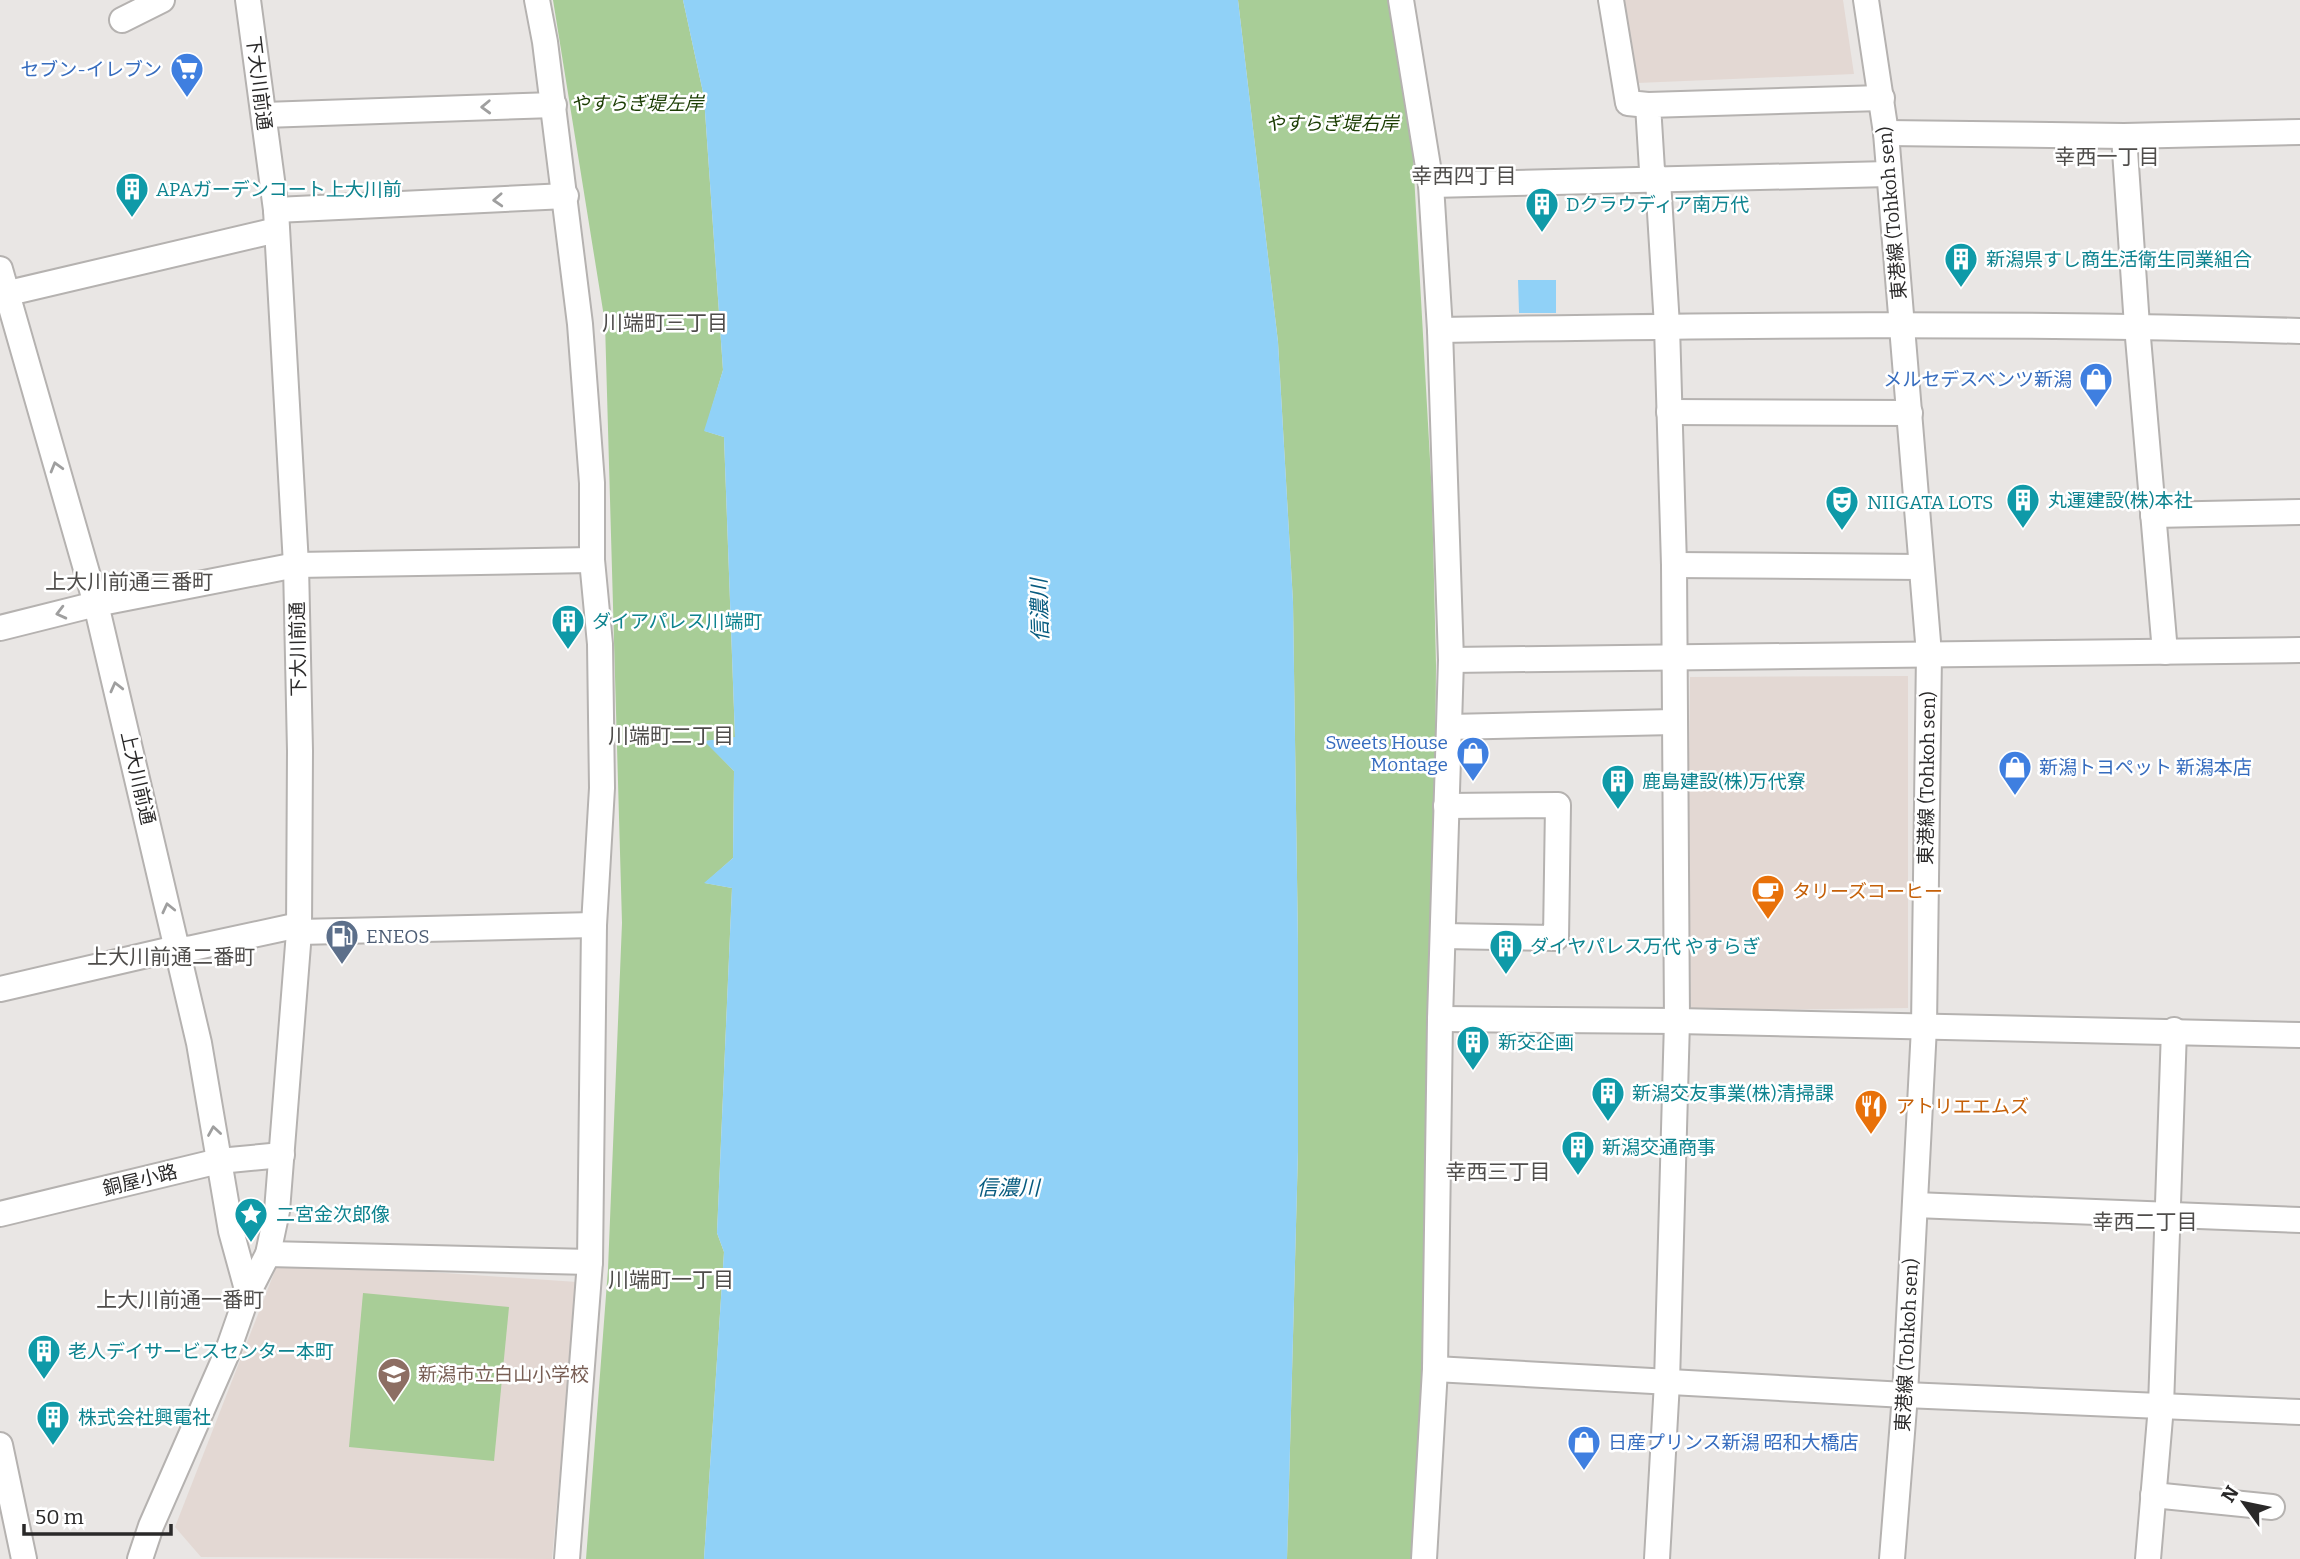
<svg xmlns="http://www.w3.org/2000/svg" width="2300" height="1559" font-family="Bitter,'Noto Sans JP',serif">
  <rect width="100%" height="100%" fill="#e9e6e4"/>
  <!-- built -->
  <g fill="#e3d8d3">
    <path d="M 1622,0 L 1843,0 L 1854,74 L 1637,83 Z"/>
    <path d="M 1908,676 L 1908,1008 L 1686,1011 L 1690,677 Z"/>
    <path d="M 282,1262 L 577,1282 L 552,1559 L 201,1557 L 175,1527 L 276,1268 Z"/>
  </g>
  <!-- green -->
  <g fill="#a8cd97">
    <path d="M 553,0 L 683,0 L 704,97 L 723,370 L 705,431 L 724,437 L 735,738 L 705,741 L 734,771 L 733,858 L 705,883 L 732,888 L 717,1233 L 724,1252 L 704,1559 L 586,1559 L 608,1269 L 622,923 L 605,323 Z"/>
    <path d="M 1238,0 L 1392,0 L 1411,121 L 1432,495 L 1436,665 L 1433,1002 L 1421,1559 L 1287,1559 L 1298,1151 L 1298,945 L 1293,602 L 1278,342 Z"/>
    <path d="M 363,1293 L 509,1307 L 494,1461 L 349,1447 Z"/>
  </g>
  <!-- water -->
  <g fill="#90d1f7">
    <path d="M 683,0 L 1238,0 L 1278,342 L 1293,602 L 1298,945 L 1298,1151 L 1287,1559 L 704,1559 L 724,1252 L 717,1233 L 732,888 L 704,883 L 733,858 L 734,771 L 704,741 L 735,737 L 724,437 L 704,431 L 723,370 L 704,97 Z"/>
    <path d="M 1518,280 L 1556,280 L 1556,313 L 1519,313 Z"/>
  </g>
  <g fill="none" stroke-linecap="round" stroke-linejoin="round">
    <defs>
      <g id="minor">
        <path d="M 537,0 L 545,42 L 580,324 L 592,483 L 592,560 L 600,644 L 602,788 L 594,925 L 590,1262 L 567,1559"/>
        <path d="M 1401,0 L 1431,185 L 1440,330 L 1451,660 L 1440,1019 L 1435,1369 L 1424,1559"/>
        <path d="M 1611,0 L 1628,103 L 1648,105"/>
        <path d="M 1866,0 L 1886,133 L 1929,654 L 1924,1027 L 1905,1395 L 1892,1559"/>
        <path d="M 122,20 L 162,0"/>
        <path d="M 264,115 L 554,105"/>
        <path d="M 1886,133 L 2124,136 L 2300,132"/>
        <path d="M 2124,136 L 2137,326 L 2165,652"/>
        <path d="M 1431,185 L 1889,174"/>
        <path d="M 276,210 L 566,196"/>
        <path d="M 0,269 L 96,604 L 199,1043 L 231,1231 L 248,1293"/>
        <path d="M 0,295 L 277,230"/>
        <path d="M 1440,330 C 1726,325 2013,322 2300,331"/>
        <path d="M 1669,412 L 1910,413"/>
        <path d="M 2153,515 L 2300,512"/>
        <path d="M 1674,565 L 1921,567"/>
        <path d="M 0,628 L 96,604 L 296,565 L 592,560"/>
        <path d="M 1451,660 L 2300,650"/>
        <path d="M 1449,727 L 1674,722"/>
        <path d="M 299,932 L 594,925"/>
        <path d="M 1443,936 L 1556,938 L 1558,805 L 1446,806"/>
        <path d="M 0,989 L 177,948 L 188,949 L 299,925"/>
        <path d="M 1440,1019 L 1677,1021 L 2300,1035"/>
        <path d="M 1915,1205 L 2300,1220"/>
        <path d="M 0,1214 L 219,1161 L 282,1155"/>
        <path d="M 268,1254 L 590,1262"/>
        <path d="M 1435,1369 L 1905,1395 L 2300,1412"/>
        <path d="M 0,1445 L 24,1559"/>
        <path d="M 2153,1495 L 2272,1507"/>
        <path d="M 140,1559 L 151,1526 L 227,1353 L 248,1293 L 268,1254 L 277,1211 L 299,932 L 300,751 L 296,565 L 276,210 L 248,0"/>
        <path d="M 1657,1559 L 1667,1382 L 1677,1021 L 1674,565 L 1667,326 L 1658,180 L 1652,170 L 1648,105 L 1882,98"/>
        <path d="M 2148,1559 L 2161,1406 L 2174,1030"/>
      </g>
    </defs>
    <!-- minor casing -->
    <use href="#minor" stroke="#b5b2b0" stroke-width="28"/>
    <!-- minor -->
    <use href="#minor" stroke="#fff" stroke-width="24"/>
  </g>
  <!-- one-way arrows -->
  <defs><path id="oneway-chevron" d="M-2-3.5L2.5 0L-2 3.5" fill="none" stroke-width="1.6" stroke-linecap="round" stroke-linejoin="round" transform="scale(1.75)"/></defs>
  <g stroke="#9f9f9f">
    <use href="#oneway-chevron" transform="translate(486 107) rotate(178)"/>
    <use href="#oneway-chevron" transform="translate(498 200) rotate(177)"/>
    <use href="#oneway-chevron" transform="translate(56 467) rotate(-106)"/>
    <use href="#oneway-chevron" transform="translate(61 613) rotate(166)"/>
    <use href="#oneway-chevron" transform="translate(116 687) rotate(-104)"/>
    <use href="#oneway-chevron" transform="translate(168 908) rotate(-103)"/>
    <use href="#oneway-chevron" transform="translate(214 1131) rotate(-99)"/>
  </g>
  <!-- icons -->
  <defs>
    <symbol id="supermarket-pin" viewBox="-11 -11 22 30"><path d="M0 17L-7.5 6A9.5 9.5 0 1 1 7.5 6Z" fill="#3f7fe0" stroke="#fff"/><path d="M-6-5.5h2.5l.6 2H6L4.5 2H-2.5L-4.4-4H-6ZM-1.5 3.2a1.3 1.3 0 1 0 .1 0ZM3 3.2a1.3 1.3 0 1 0 .1 0Z" fill="#fff"/></symbol>
    <symbol id="building-pin" viewBox="-11 -11 22 30"><path d="M0 17L-7.5 6A9.5 9.5 0 1 1 7.5 6Z" fill="#0f9aa8" stroke="#fff"/><path d="M-4-6H4V6H1V3H-1V6H-4ZM-2.5-4.3h1.7v1.8h-1.7ZM.8-4.3h1.7v1.8H.8ZM-2.5-1h1.7V.8h-1.7ZM.8-1h1.7V.8H.8Z" fill="#fff"/></symbol>
    <symbol id="shop-pin" viewBox="-11 -11 22 30"><path d="M0 17L-7.5 6A9.5 9.5 0 1 1 7.5 6Z" fill="#3f7fe0" stroke="#fff"/><path d="M-5-2.5h2.3a2.7 3.5 0 0 1 5.4 0H5L5.5 6h-11ZM-1.5-2.5h3a1.5 2.3 0 0 0-3 0Z" fill="#fff"/></symbol>
    <symbol id="theatre-pin" viewBox="-11 -11 22 30"><path d="M0 17L-7.5 6A9.5 9.5 0 1 1 7.5 6Z" fill="#0f9aa8" stroke="#fff"/><path d="M-5-5.5Q0-4 5-5.5V0Q5 5 0 6Q-5 5-5 0ZM-3.3-2.5H-1v1.5H-3.3ZM1-2.5H3.3v1.5H1ZM-2.8 1Q0 5.5 2.8 1Z" fill="#fff"/></symbol>
    <symbol id="cafe-pin" viewBox="-11 -11 22 30"><path d="M0 17L-7.5 6A9.5 9.5 0 1 1 7.5 6Z" fill="#e8710a" stroke="#fff"/><path d="M-5.5-4.5H6V0H3Q3 3.5 0 3.5H-2.5Q-5.5 3.5-5.5 0ZM3-3.2v2h1.7v-2ZM-6 4.5H4V6H-6Z" fill="#fff"/></symbol>
    <symbol id="fuel-pin" viewBox="-11 -11 22 30"><path d="M0 17L-7.5 6A9.5 9.5 0 1 1 7.5 6Z" fill="#5c6f8a" stroke="#fff"/><path d="M-5.5-6h7V0h2V4h1.3V-2.5L3-4.5l.8-.8L6-3V5H2.5V1h-1V6h-7ZM-4.2-4.7v3.2H.2V-4.7Z" fill="#fff"/></symbol>
    <symbol id="restaurant-pin" viewBox="-11 -11 22 30"><path d="M0 17L-7.5 6A9.5 9.5 0 1 1 7.5 6Z" fill="#e8710a" stroke="#fff"/><path d="M-5-6h1v4h1v-4h1v4h1v-4h1v5L-1.5 .5V6h-2V.5L-5-1ZM5-6V6H3V1.5H1.5Q1.5-4 5-6Z" fill="#fff"/></symbol>
    <symbol id="sight-pin" viewBox="-11 -11 22 30"><path d="M0 17L-7.5 6A9.5 9.5 0 1 1 7.5 6Z" fill="#0f9aa8" stroke="#fff"/><path d="M0-6L1.8-2.2L6-1.7L2.9 1.2L3.7 5.4L0 3.3L-3.7 5.4L-2.9 1.2L-6-1.7L-1.8-2.2Z" fill="#fff"/></symbol>
    <symbol id="school-pin" viewBox="-11 -11 22 30"><path d="M0 17L-7.5 6A9.5 9.5 0 1 1 7.5 6Z" fill="#8d6e63" stroke="#fff"/><path d="M0-5L7-2L0 1L-7-2ZM-4 1L0 2.5L4 1V4Q0 6-4 4Z" fill="#fff"/></symbol>
  </defs>
  <g fill-rule="evenodd">
    <use href="#supermarket-pin" x="168" y="50" width="38" height="52"/>
    <use href="#building-pin" x="113" y="170" width="38" height="52"/>
    <use href="#building-pin" x="1523" y="185" width="38" height="52"/>
    <use href="#building-pin" x="1942" y="240" width="38" height="52"/>
    <use href="#shop-pin" x="2077" y="360" width="38" height="52"/>
    <use href="#building-pin" x="2004" y="481" width="38" height="52"/>
    <use href="#theatre-pin" x="1823" y="483" width="38" height="52"/>
    <use href="#building-pin" x="549" y="602" width="38" height="52"/>
    <use href="#shop-pin" x="1454" y="734" width="38" height="52"/>
    <use href="#shop-pin" x="1996" y="748" width="38" height="52"/>
    <use href="#building-pin" x="1599" y="762" width="38" height="52"/>
    <use href="#cafe-pin" x="1749" y="872" width="38" height="52"/>
    <use href="#fuel-pin" x="323" y="917" width="38" height="52"/>
    <use href="#building-pin" x="1487" y="927" width="38" height="52"/>
    <use href="#building-pin" x="1454" y="1023" width="38" height="52"/>
    <use href="#building-pin" x="1589" y="1074" width="38" height="52"/>
    <use href="#restaurant-pin" x="1852" y="1087" width="38" height="52"/>
    <use href="#building-pin" x="1559" y="1128" width="38" height="52"/>
    <use href="#sight-pin" x="232" y="1195" width="38" height="52"/>
    <use href="#building-pin" x="25" y="1332" width="38" height="52"/>
    <use href="#school-pin" x="375" y="1355" width="38" height="52"/>
    <use href="#building-pin" x="34" y="1398" width="38" height="52"/>
    <use href="#shop-pin" x="1565" y="1423" width="38" height="52"/>
  </g>
  <g text-anchor="middle" dominant-baseline="central" stroke-width="5" stroke-linejoin="round" paint-order="stroke">
    <!-- shop labels -->
    <g font-size="19" fill="#366cbe" stroke="#fff" text-anchor="end">
      <text x="162" y="69">セブン-イレブン</text>
      <text x="2072" y="379">メルセデスベンツ新潟</text>
      <text x="1448" y="742">Sweets House<tspan x="1448" dy="22">Montage</tspan></text>
      <text x="2039" y="767" text-anchor="start">新潟トヨペット 新潟本店</text>
      <text x="1608" y="1442" text-anchor="start">日産プリンス新潟 昭和大橋店</text>
    </g>
    <!-- street labels -->
    <g font-size="19" fill="#2a2929" stroke="#fff">
      <text transform="translate(259 83) rotate(83)">下大川前通</text>
      <text transform="translate(1892 213) rotate(-95)">東港線 (Tohkoh sen)</text>
      <text transform="translate(298 649) rotate(-91)">下大川前通</text>
      <text transform="translate(138 778) rotate(77)">上大川前通</text>
      <text transform="translate(1927 778) rotate(-89)">東港線 (Tohkoh sen)</text>
      <text transform="translate(140 1180) rotate(-14)">銅屋小路</text>
      <text transform="translate(1907 1345) rotate(-87)">東港線 (Tohkoh sen)</text>
    </g>
    <!-- park labels -->
    <g font-size="19" font-style="italic" fill="#1b3d03" stroke="#fff">
      <text x="637" y="103">やすらぎ堤左岸</text>
      <text x="1332" y="123">やすらぎ堤右岸</text>
    </g>
    <!-- culture labels -->
    <g font-size="19" fill="#0d838f" stroke="#fff" text-anchor="start">
      <text x="156" y="189">APAガーデンコート上大川前</text>
      <text x="1566" y="204">Dクラウディア南万代</text>
      <text x="1986" y="259">新潟県すし商生活衛生同業組合</text>
      <text x="2048" y="500">丸運建設(株)本社</text>
      <text x="1867" y="502">NIIGATA LOTS</text>
      <text x="592" y="621">ダイアパレス川端町</text>
      <text x="1642" y="781">鹿島建設(株)万代寮</text>
      <text x="1530" y="946">ダイヤパレス万代 やすらぎ</text>
      <text x="1498" y="1042">新交企画</text>
      <text x="1632" y="1093">新潟交友事業(株)清掃課</text>
      <text x="1602" y="1147">新潟交通商事</text>
      <text x="276" y="1214">二宮金次郎像</text>
      <text x="68" y="1351">老人デイサービスセンター本町</text>
      <text x="78" y="1417">株式会社興電社</text>
    </g>
    <!-- food labels -->
    <g font-size="19" fill="#c56008" stroke="#fff" text-anchor="start">
      <text x="1792" y="891">タリーズコーヒー</text>
      <text x="1896" y="1106">アトリエエムズ</text>
    </g>
    <!-- service labels -->
    <g font-size="19" fill="#4e5e75" stroke="#fff" text-anchor="start">
      <text x="366" y="936">ENEOS</text>
    </g>
    <!-- education labels -->
    <g font-size="19" fill="#785e54" stroke="#fff" text-anchor="start">
      <text x="418" y="1374">新潟市立白山小学校</text>
    </g>
    <!-- neighbourhood labels -->
    <g font-size="21" fill="#4f4d4b" stroke="#fff">
      <text x="2107" y="157">幸西一丁目</text>
      <text x="1464" y="176">幸西四丁目</text>
      <text x="665" y="323">川端町三丁目</text>
      <text x="129" y="582">上大川前通三番町</text>
      <text x="671" y="736">川端町二丁目</text>
      <text x="171" y="957">上大川前通二番町</text>
      <text x="1498" y="1172">幸西三丁目</text>
      <text x="2145" y="1222">幸西二丁目</text>
      <text x="671" y="1280">川端町一丁目</text>
      <text x="180" y="1300">上大川前通一番町</text>
    </g>
    <!-- water labels -->
    <g font-size="21" font-style="italic" fill="#075b7f" stroke="#fff">
      <text transform="translate(1040 610) rotate(-92)">信濃川</text>
      <text x="1008" y="1188">信濃川</text>
    </g>
  </g>
  <!-- north arrow -->
  <g transform="translate(2244 1503) rotate(303)" stroke="#ffffff" stroke-width="5" paint-order="stroke">
  <path d="M0-5L12 26L0 18L-12 26Z" fill="#2a2929"/>
  <text y="-10" font-size="19" font-weight="bold" text-anchor="middle" fill="#2a2929">N</text>
  </g>
  <!-- scale -->
  <path d="M24 1524v10h147v-10" fill="none" stroke="#2a2929" stroke-width="3.5"/>
  <text x="35" y="1524" font-size="21" fill="#2a2929" stroke="#ffffff" stroke-width="5" paint-order="stroke">50 m</text>
</svg>
